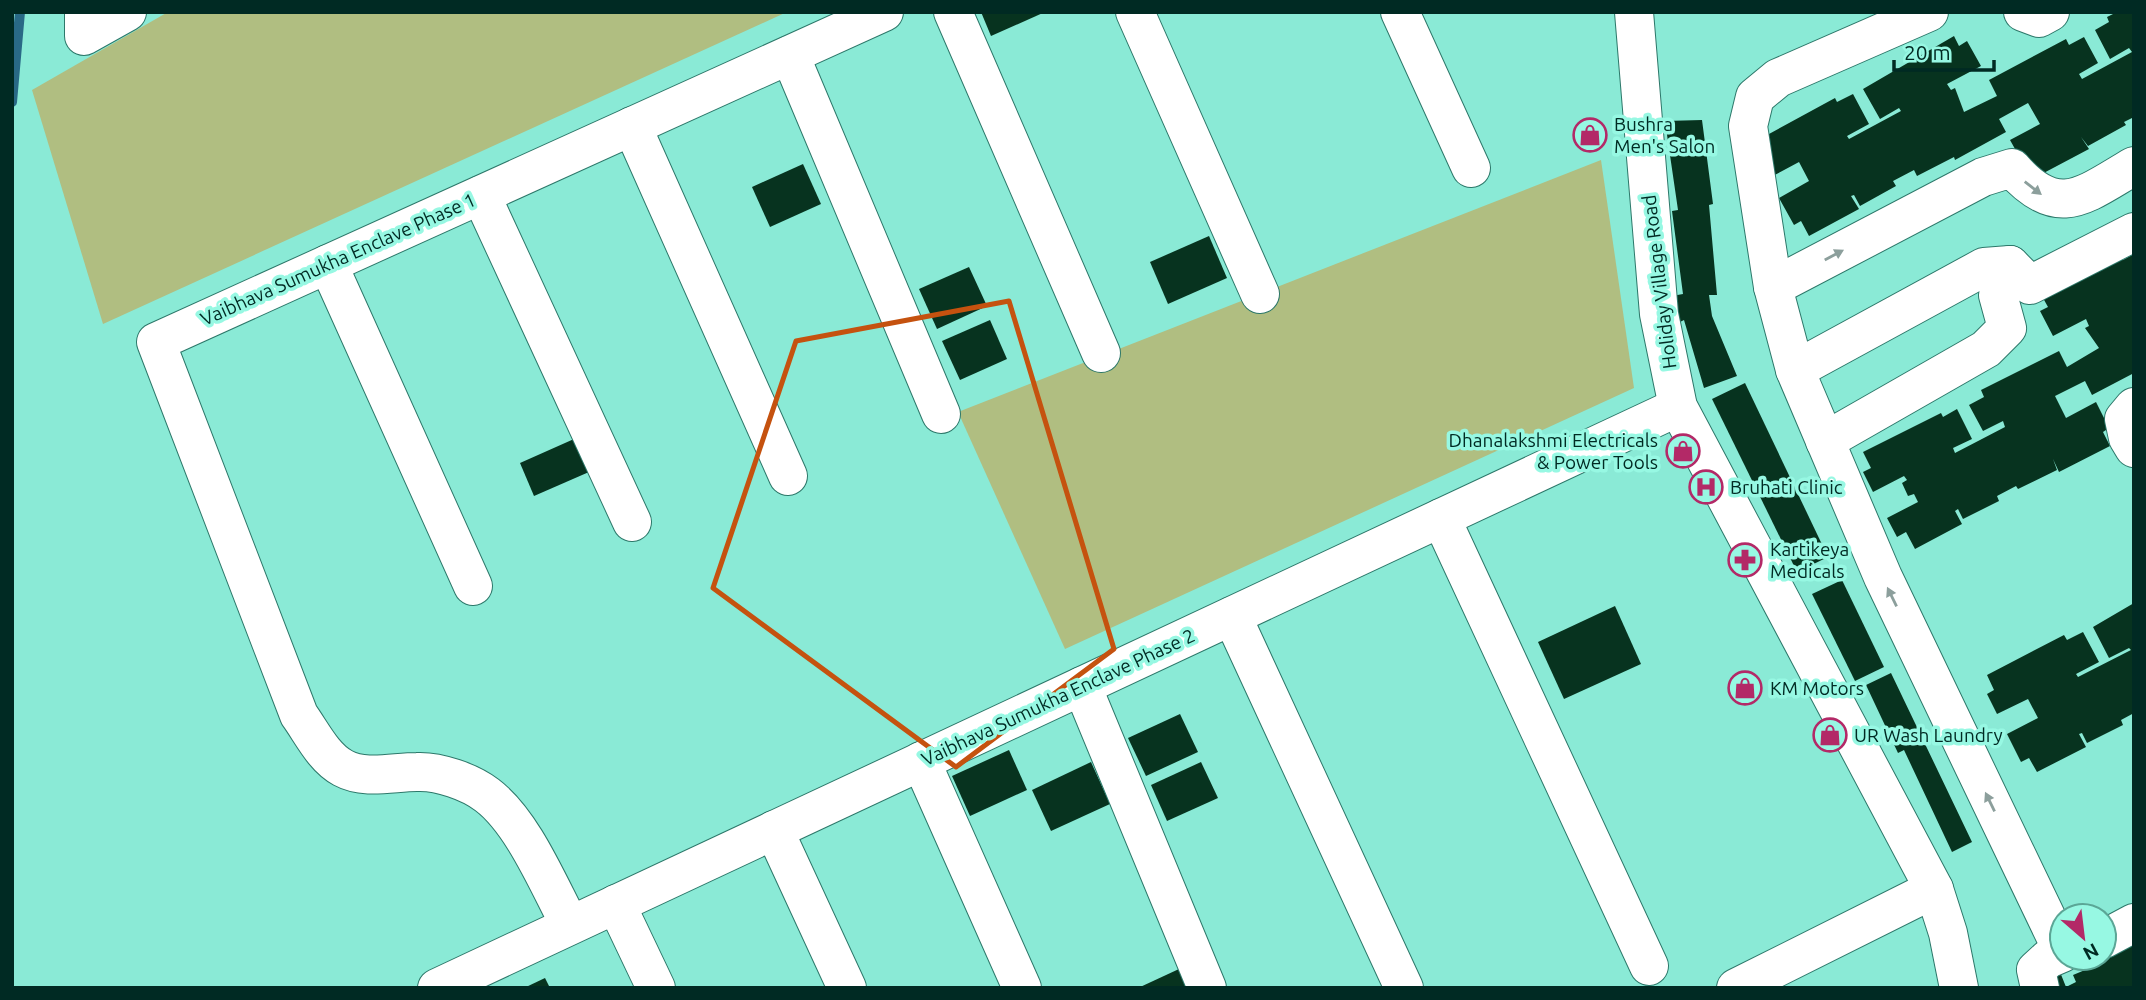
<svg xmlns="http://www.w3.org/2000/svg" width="2146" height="1000" font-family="Ubuntu,sans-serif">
  <rect width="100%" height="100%" fill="#8aead6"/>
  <!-- green -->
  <g fill="#b0be81">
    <path d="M 168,12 L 787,12 L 103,324 L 32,90 Z"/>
    <path d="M 1601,160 L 1634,388 L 1065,649 L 958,412 Z"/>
  </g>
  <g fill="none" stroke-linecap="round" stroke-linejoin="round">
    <!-- stream -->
    <path stroke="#296986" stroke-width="10" d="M 12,102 L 20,12"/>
  </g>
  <!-- building -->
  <g fill="#07331f">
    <path d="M 981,12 L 1045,12 L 991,36 Z"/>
    <path d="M 2117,12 L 2134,12 L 2134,117 L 2124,122 L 2126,125 L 2088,146 L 2081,137 L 2089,149 L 2038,176 L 2024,165 L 2010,140 L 2040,124 L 2028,103 L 1999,119 L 2006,132 L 1955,160 L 1954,157 L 1917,176 L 1914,170 L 1893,181 L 1896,186 L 1860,206 L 1854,195 L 1851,196 L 1859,209 L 1809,236 L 1801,221 L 1794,225 L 1779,198 L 1809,181 L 1799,162 L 1769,178 L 1758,140 L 1835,98 L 1837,102 L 1853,94 L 1869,124 L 1847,136 L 1849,139 L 1901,111 L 1899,108 L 1880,119 L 1863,89 L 1954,36 L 1959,46 L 1967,41 L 1981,66 L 1947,84 L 1951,90 L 1955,88 L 1964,112 L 1997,96 L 1989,80 L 2066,39 L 2069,45 L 2084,37 L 2098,63 L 2079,74 L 2082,79 L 2132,52 L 2129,48 L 2110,59 L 2095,30 L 2109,22 L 2107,17 Z"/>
    <path d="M 1702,120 L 1713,204 L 1709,205 L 1717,295 L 1709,295 L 1712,316 L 1737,376 L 1704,388 L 1684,320 L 1680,322 L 1672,296 L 1683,294 L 1672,211 L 1678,210 L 1665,121 Z"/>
    <path d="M 803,164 L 821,204 L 770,227 L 752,187 Z"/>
    <path d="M 1209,236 L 1227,278 L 1168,304 L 1150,262 Z"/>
    <path d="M 2134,254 L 2134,373 L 2092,395 L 2085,381 L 2055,396 L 2066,418 L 2096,402 L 2109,428 L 2103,432 L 2110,446 L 2059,472 L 2053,459 L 2057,470 L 2018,489 L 2016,486 L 1997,496 L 1999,501 L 1963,519 L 1958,509 L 1955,511 L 1962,524 L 1915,549 L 1906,532 L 1897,537 L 1887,518 L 1918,502 L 1914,494 L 1908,496 L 1902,483 L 1907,480 L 1904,476 L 1873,492 L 1863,472 L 1871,468 L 1863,452 L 1941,413 L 1943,417 L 1957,409 L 1972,439 L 1953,448 L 1955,453 L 2005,427 L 2003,421 L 1983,431 L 1969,405 L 1984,397 L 1981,390 L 2059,351 L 2067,367 L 2099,348 L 2085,328 L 2089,326 L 2086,319 L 2053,336 L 2040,311 L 2048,307 L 2043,298 L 2122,257 L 2123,260 Z"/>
    <path d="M 969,267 L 987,306 L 937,329 L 919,289 Z"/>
    <path d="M 990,320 L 1007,359 L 960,380 L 942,341 Z"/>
    <path d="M 1745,383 L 1828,557 L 1797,572 L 1712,399 Z"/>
    <path d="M 574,439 L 589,472 L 534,496 L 520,463 Z"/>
    <path d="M 1842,580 L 1884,667 L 1855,681 L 1812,594 Z"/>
    <path d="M 2134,603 L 2134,713 L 2121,720 L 2123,725 L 2087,743 L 2082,733 L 2079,734 L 2086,747 L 2037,772 L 2029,758 L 2021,762 L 2007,734 L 2038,718 L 2028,699 L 1997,714 L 1987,694 L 1994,690 L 1987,675 L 2064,635 L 2067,640 L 2083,632 L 2099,662 L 2076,674 L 2078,677 L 2131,650 L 2129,648 L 2109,658 L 2093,627 Z"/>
    <path d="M 1615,606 L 1641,664 L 1564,699 L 1538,642 Z"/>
    <path d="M 1891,673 L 1972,842 L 1952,852 L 1904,750 L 1898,753 L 1866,685 Z"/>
    <path d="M 1180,714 L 1198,752 L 1146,776 L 1128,738 Z"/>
    <path d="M 1009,750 L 1027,790 L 970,816 L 952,776 Z"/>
    <path d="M 1091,762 L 1110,804 L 1051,831 L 1032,790 Z"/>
    <path d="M 1201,762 L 1218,798 L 1167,821 L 1151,785 Z"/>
    <path d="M 2134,945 L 2134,988 L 2045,988 L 2060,972 L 2066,987 L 2076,982 L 2073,975 L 2085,970 L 2085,962 L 2102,959 Z"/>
    <path d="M 1179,969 L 1187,988 L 1138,988 Z"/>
    <path d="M 545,978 L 550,988 L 524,988 Z"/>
  </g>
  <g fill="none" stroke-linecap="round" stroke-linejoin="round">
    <defs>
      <g id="minor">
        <path d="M 84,12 L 84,36 L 127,12"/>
        <path d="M 953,12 L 1101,353"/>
        <path d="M 1135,12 L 1260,294"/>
        <path d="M 1400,12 L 1471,168"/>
        <path d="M 1634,12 L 1659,314 L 1678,407 L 1934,889 L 1948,933 L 1959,988"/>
        <path d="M 1929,12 L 1778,78 L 1755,97 L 1748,126 L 1773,287 L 1795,370 L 1883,577 L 2062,950"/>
        <path d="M 2023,12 L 2039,18 L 2050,12"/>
        <path d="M 790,55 L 941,414"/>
        <path d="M 632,126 L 788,476"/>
        <path d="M 481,195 L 632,522"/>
        <path d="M 328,264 L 473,586"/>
        <path d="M 1773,287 L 1983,177 L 2012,168 C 2058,221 2084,195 2134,166"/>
        <path d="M 1795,370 L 1984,267 L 2010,265 L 2030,285 L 2134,232"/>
        <path d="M 2134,407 L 2124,419 L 2128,438 L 2134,448"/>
        <path d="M 1825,441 L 1986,349 L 2007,328 L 1998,295 L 2010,265"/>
        <path d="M 1441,518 L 1649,966"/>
        <path d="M 1232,616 L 1404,988"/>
        <path d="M 1082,686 L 1207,988"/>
        <path d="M 921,761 L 1022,988"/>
        <path d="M 774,830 L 847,988"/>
        <path d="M 616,904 L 656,988"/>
        <path d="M 570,925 C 549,886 523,822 487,795 C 470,782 439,771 417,772 C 393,772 365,780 343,768 C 323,757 312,733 299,715 L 156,342 L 884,12"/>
        <path d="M 2104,939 L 2134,923"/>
        <path d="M 437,988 L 1678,407"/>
        <path d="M 1736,988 L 1934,889"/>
        <path d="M 2040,988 L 2036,970 L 2048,959 L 2062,953"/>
      </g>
    </defs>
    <!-- minor casing -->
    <use href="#minor" stroke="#2d786a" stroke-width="40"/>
    <!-- minor -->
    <use href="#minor" stroke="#fff" stroke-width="38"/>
  </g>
  <!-- one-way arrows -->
  <defs><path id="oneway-solid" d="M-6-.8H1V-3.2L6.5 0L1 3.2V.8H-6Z" transform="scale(1.75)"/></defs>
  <g fill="#8c9f9c">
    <use href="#oneway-solid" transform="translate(2033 188) rotate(38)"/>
    <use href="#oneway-solid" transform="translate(1834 255) rotate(-28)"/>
    <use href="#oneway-solid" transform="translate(1892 597) rotate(-116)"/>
    <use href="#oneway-solid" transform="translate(1990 802) rotate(-116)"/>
  </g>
  <!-- marked area -->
  <path fill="none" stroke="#c5520f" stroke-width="5" stroke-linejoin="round" d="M 1009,301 L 1114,649 L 956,767 L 713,588 L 796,341 Z"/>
  <!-- icons -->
  <defs>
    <symbol id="shop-ring" viewBox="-11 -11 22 22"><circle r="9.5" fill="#97f8e3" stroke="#b32967" stroke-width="1.5"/><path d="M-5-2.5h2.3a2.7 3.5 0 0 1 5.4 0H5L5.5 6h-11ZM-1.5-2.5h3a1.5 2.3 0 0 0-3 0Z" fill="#b32967"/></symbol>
    <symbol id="hospital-ring" viewBox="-11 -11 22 22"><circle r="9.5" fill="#97f8e3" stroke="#b32967" stroke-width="1.5"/><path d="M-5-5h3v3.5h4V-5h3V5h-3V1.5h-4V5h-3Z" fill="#b32967"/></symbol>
    <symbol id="pharmacy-ring" viewBox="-11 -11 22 22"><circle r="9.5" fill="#97f8e3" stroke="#b32967" stroke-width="1.5"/><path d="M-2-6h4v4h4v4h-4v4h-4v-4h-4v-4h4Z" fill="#b32967"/></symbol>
  </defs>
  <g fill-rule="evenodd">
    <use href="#shop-ring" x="1571" y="116" width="38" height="38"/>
    <use href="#shop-ring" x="1664" y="432" width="38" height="38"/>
    <use href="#hospital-ring" x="1687" y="468" width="38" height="38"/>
    <use href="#pharmacy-ring" x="1726" y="541" width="38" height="38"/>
    <use href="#shop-ring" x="1726" y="669" width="38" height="38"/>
    <use href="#shop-ring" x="1811" y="716" width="38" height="38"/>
  </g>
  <g text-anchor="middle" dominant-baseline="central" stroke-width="7" stroke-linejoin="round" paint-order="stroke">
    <!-- poi labels -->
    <g font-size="19" fill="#002a23" stroke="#97f8e3" text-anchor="start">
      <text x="1614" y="124">Bushra<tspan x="1614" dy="22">Men's Salon</tspan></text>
      <text x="1658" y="440" text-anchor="end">Dhanalakshmi Electricals<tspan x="1658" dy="22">&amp; Power Tools</tspan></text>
      <text x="1730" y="487">Bruhati Clinic</text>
      <text x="1770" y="549">Kartikeya<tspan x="1770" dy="22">Medicals</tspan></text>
      <text x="1770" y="688">KM Motors</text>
      <text x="1854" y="735">UR Wash Laundry</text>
    </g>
    <!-- street labels -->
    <g font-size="19" fill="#002a23" stroke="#97f8e3">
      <text transform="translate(338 259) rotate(-24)">Vaibhava Sumukha Enclave Phase 1</text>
      <text transform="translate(1659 282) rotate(-97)">Holiday Village Road</text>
      <text transform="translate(1058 697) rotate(-25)">Vaibhava Sumukha Enclave Phase 2</text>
    </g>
  </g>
  <!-- border -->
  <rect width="2146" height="1000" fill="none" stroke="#002a23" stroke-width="28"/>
  <!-- north arrow -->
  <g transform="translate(2083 937) rotate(152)"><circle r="33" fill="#97f8e3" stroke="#5ba696" stroke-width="2"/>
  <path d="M0-5L12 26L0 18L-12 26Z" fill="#b32967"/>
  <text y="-10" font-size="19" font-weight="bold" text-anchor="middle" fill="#002a23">N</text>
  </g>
  <!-- scale -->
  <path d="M1894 60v10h100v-10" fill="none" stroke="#002a23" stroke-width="3.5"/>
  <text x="1904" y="60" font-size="21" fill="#002a23" stroke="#97f8e3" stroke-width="5" paint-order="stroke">20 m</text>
</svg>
